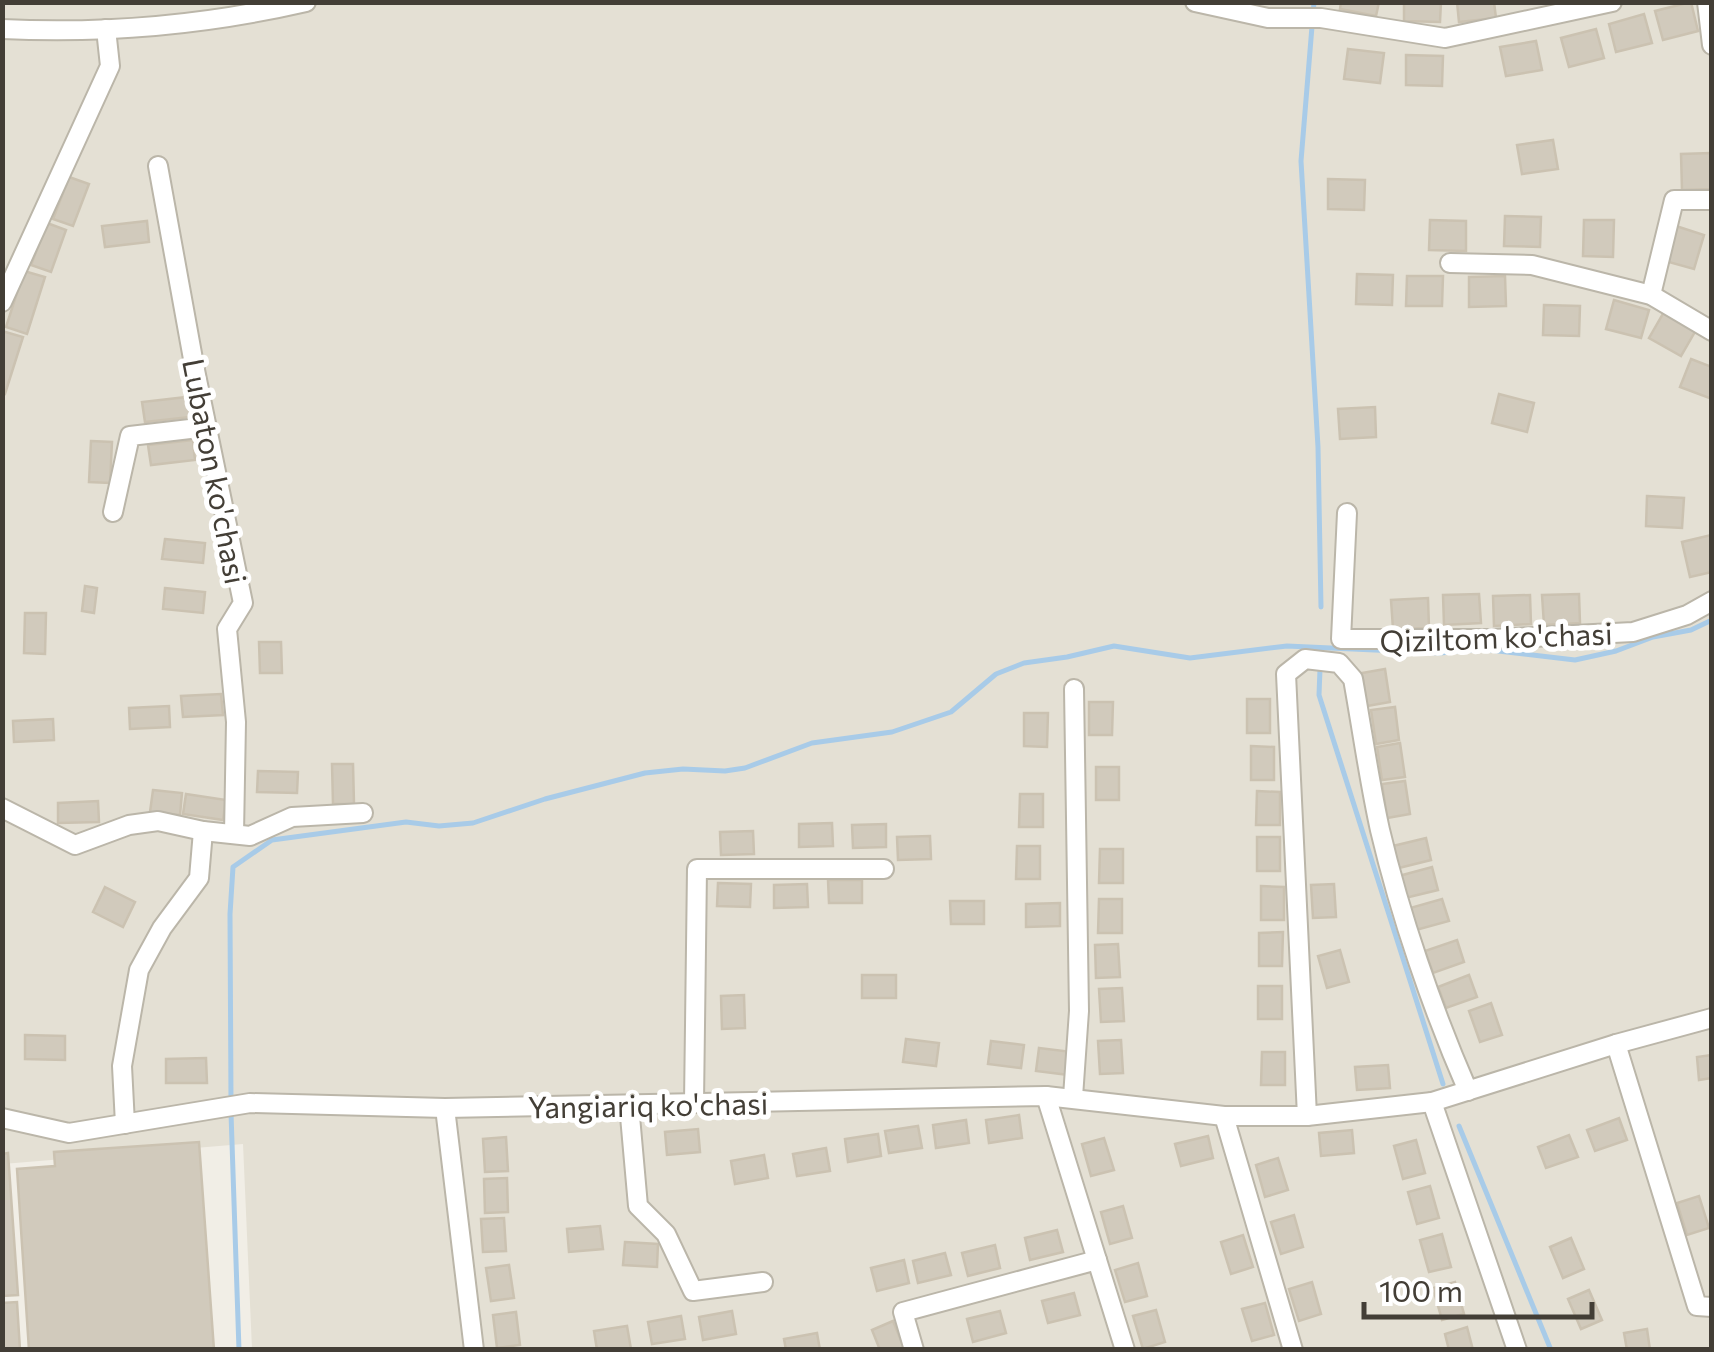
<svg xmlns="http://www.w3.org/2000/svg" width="1714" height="1352" font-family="Commissioner,sans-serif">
  <rect width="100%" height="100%" fill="#f1eee6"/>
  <!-- residential -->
  <path fill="#e4e0d4" d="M 3,3 L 1711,3 L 1711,1349 L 252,1349 L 243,1144 L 3,1164 Z"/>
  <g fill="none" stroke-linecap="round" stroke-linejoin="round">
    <!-- stream -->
    <g stroke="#a8cbe8" stroke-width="5">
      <path d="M 1314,2 L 1301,161 L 1318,447 L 1321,607"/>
      <path d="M 1320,669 L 1319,695 L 1443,1084"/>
      <path d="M 231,1102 L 230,914 L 233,867 L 272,840 L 406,822 L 439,826 L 473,823 L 545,799 L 645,773 L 683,769 L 725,771 L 745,768 L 812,743 L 892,732 L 951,712 L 996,674 L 1024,663 L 1067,657 L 1114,646 L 1190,658 L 1287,646 L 1440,653 L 1481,649 L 1575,660 L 1616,651 L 1653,637 L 1691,630 L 1712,620"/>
      <path d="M 231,1113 L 239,1350"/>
      <path d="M 1459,1126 L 1551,1350"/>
    </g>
  </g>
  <!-- building -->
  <g fill="#d1cabc" stroke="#cbc2b1" stroke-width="2.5">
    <path d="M 1341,2 L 1379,2 L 1376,16 L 1340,9 Z"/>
    <path d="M 1404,2 L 1441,2 L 1440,22 L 1404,21 Z"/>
    <path d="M 1457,2 L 1494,2 L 1496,18 L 1459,22 Z"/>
    <path d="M 1691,2 L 1698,31 L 1663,40 L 1655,11 Z"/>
    <path d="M 1644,14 L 1652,43 L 1616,52 L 1609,24 Z"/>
    <path d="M 1596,29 L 1604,58 L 1569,67 L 1561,38 Z"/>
    <path d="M 1536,41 L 1542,70 L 1506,76 L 1500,47 Z"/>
    <path d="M 1348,49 L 1384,53 L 1380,83 L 1344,79 Z"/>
    <path d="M 1406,55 L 1443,56 L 1442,86 L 1406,85 Z"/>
    <path d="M 1553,140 L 1558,169 L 1522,174 L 1517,145 Z"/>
    <path d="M 1710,153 L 1712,189 L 1682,190 L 1681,154 Z"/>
    <path d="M 69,177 L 89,184 L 73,226 L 53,219 Z"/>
    <path d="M 1328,179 L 1365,180 L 1364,210 L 1328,209 Z"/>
    <path d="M 1505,216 L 1541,217 L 1540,247 L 1504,246 Z"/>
    <path d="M 1430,220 L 1466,221 L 1466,251 L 1429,250 Z"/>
    <path d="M 1584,220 L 1614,220 L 1613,257 L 1583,256 Z"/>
    <path d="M 147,221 L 149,242 L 105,247 L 102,226 Z"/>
    <path d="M 47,223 L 66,230 L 51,272 L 31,265 Z"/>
    <path d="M 1676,226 L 1704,235 L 1694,269 L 1665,261 Z"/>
    <path d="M 24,271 L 45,277 L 27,334 L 6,327 Z"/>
    <path d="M 1357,274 L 1393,275 L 1392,305 L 1356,304 Z"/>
    <path d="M 1407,276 L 1443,276 L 1442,306 L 1406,306 Z"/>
    <path d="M 1505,276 L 1506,306 L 1469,307 L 1469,277 Z"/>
    <path d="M 1614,300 L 1649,310 L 1641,338 L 1606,329 Z"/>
    <path d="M 1544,305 L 1580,306 L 1579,336 L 1543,335 Z"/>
    <path d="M 1664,312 L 1696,330 L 1681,356 L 1649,338 Z"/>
    <path d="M 2,331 L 23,337 L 5,394 L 2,393 Z"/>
    <path d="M 1691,359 L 1712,367 L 1712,399 L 1680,387 Z"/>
    <path d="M 1499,394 L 1534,403 L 1527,432 L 1492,423 Z"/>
    <path d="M 187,397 L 190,417 L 145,422 L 142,402 Z"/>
    <path d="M 1375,407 L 1376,437 L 1340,439 L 1338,409 Z"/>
    <path d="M 193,440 L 195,460 L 151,465 L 148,445 Z"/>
    <path d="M 91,441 L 112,442 L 110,483 L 89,482 Z"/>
    <path d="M 1647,496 L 1684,498 L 1682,528 L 1646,526 Z"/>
    <path d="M 1711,535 L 1712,572 L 1690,577 L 1682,542 Z"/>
    <path d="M 165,539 L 205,543 L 203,563 L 162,559 Z"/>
    <path d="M 85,586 L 97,588 L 94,613 L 82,611 Z"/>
    <path d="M 165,588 L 205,592 L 203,613 L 163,609 Z"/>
    <path d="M 1479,594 L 1481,623 L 1444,625 L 1443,595 Z"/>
    <path d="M 1579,594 L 1580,623 L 1544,625 L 1542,595 Z"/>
    <path d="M 1530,595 L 1531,624 L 1494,626 L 1493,596 Z"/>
    <path d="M 1428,598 L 1429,628 L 1393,629 L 1391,600 Z"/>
    <path d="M 25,613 L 46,613 L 45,654 L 24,653 Z"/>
    <path d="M 259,642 L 281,642 L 282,673 L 260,673 Z"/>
    <path d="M 1385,669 L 1390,702 L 1367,706 L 1362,673 Z"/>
    <path d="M 221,694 L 223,715 L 183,717 L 181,696 Z"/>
    <rect x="1247" y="699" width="23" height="34"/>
    <path d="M 1089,702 L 1113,702 L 1112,735 L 1089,735 Z"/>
    <path d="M 169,706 L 170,727 L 130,729 L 129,708 Z"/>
    <path d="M 1395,707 L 1399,740 L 1376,744 L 1371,710 Z"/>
    <path d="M 1024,713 L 1048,713 L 1047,747 L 1024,746 Z"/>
    <path d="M 53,719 L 54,740 L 14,742 L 13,721 Z"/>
    <path d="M 1400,743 L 1405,777 L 1382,780 L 1377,747 Z"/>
    <path d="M 1251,746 L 1274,747 L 1274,780 L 1251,780 Z"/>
    <path d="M 332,764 L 353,764 L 354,804 L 333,804 Z"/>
    <rect x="1096" y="767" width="23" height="33"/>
    <path d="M 258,771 L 298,772 L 297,793 L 257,792 Z"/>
    <path d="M 1405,781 L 1410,814 L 1387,818 L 1382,784 Z"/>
    <path d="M 153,790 L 182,793 L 180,815 L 150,812 Z"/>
    <path d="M 1257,791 L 1280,792 L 1280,825 L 1256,825 Z"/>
    <path d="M 186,794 L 226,800 L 223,820 L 183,814 Z"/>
    <path d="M 1020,794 L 1043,794 L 1043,827 L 1019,827 Z"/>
    <path d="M 98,801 L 99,822 L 58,823 L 58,803 Z"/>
    <path d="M 832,823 L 833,846 L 799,847 L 799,824 Z"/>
    <path d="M 886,824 L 886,847 L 853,848 L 852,825 Z"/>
    <path d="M 753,831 L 754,854 L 721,855 L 720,832 Z"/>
    <path d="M 930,836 L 931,859 L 898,860 L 897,837 Z"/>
    <rect x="1257" y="837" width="23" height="34"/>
    <path d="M 1426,838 L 1431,860 L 1399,868 L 1393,846 Z"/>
    <path d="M 1017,846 L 1040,846 L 1040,879 L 1016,879 Z"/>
    <path d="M 1100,849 L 1123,849 L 1123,883 L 1099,883 Z"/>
    <path d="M 1432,867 L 1438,890 L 1405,898 L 1399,876 Z"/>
    <path d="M 828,880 L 862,880 L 862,903 L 829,903 Z"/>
    <path d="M 718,883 L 751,884 L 750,907 L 717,906 Z"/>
    <path d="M 807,884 L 808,907 L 774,908 L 774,885 Z"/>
    <path d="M 1334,884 L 1336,917 L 1313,918 L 1311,885 Z"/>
    <path d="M 1261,886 L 1284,887 L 1284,920 L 1261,920 Z"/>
    <path d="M 105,887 L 135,902 L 123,927 L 93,912 Z"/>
    <path d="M 1099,899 L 1122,899 L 1122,933 L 1098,933 Z"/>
    <path d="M 1442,899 L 1449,921 L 1416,930 L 1410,908 Z"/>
    <path d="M 950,901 L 984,901 L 984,924 L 951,924 Z"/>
    <path d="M 1060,903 L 1060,926 L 1026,927 L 1026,904 Z"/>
    <path d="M 1283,932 L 1282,966 L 1259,966 L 1259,933 Z"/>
    <path d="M 1457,940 L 1464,962 L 1433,973 L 1425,951 Z"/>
    <path d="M 1118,944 L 1120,977 L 1096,978 L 1095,945 Z"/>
    <path d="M 1340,950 L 1349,982 L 1327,988 L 1318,956 Z"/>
    <rect x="862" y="975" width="34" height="23"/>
    <path d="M 1469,975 L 1477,997 L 1446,1008 L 1438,987 Z"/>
    <rect x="1258" y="986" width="24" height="33"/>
    <path d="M 1122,988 L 1124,1021 L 1101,1022 L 1099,989 Z"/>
    <path d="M 744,995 L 745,1028 L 722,1029 L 721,996 Z"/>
    <path d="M 1491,1003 L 1502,1035 L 1480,1042 L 1469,1011 Z"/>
    <path d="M 25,1035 L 65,1036 L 65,1060 L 25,1059 Z"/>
    <path d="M 906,1039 L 939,1043 L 936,1066 L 903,1062 Z"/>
    <path d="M 1121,1040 L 1123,1073 L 1100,1074 L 1098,1041 Z"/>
    <path d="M 991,1041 L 1024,1045 L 1021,1068 L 988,1064 Z"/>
    <path d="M 1039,1048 L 1072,1052 L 1069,1075 L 1036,1071 Z"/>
    <path d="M 1262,1052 L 1285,1052 L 1285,1085 L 1261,1085 Z"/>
    <path d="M 1712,1055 L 1712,1078 L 1699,1080 L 1697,1057 Z"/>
    <path d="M 206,1058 L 207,1083 L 166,1083 L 166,1059 Z"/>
    <path d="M 1388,1065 L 1390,1088 L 1357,1090 L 1355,1067 Z"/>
    <path d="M 1019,1115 L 1022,1138 L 989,1143 L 986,1120 Z"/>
    <path d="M 1619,1118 L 1627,1140 L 1595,1151 L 1587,1130 Z"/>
    <path d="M 966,1120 L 969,1143 L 936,1148 L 933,1125 Z"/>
    <path d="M 918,1126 L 922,1148 L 889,1153 L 885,1131 Z"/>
    <path d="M 698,1129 L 700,1152 L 667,1155 L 665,1132 Z"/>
    <path d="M 1352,1130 L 1354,1153 L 1321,1156 L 1319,1133 Z"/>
    <path d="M 878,1134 L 881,1156 L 848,1162 L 845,1139 Z"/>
    <path d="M 1569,1135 L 1578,1157 L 1546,1168 L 1538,1147 Z"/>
    <path d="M 1208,1136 L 1213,1158 L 1181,1166 L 1175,1144 Z"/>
    <path d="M 506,1137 L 508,1171 L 485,1172 L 483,1139 Z"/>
    <path d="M 1104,1138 L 1114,1170 L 1091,1176 L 1082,1144 Z"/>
    <path d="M 1416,1140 L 1425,1173 L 1403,1179 L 1394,1146 Z"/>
    <path d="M 199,1142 L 214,1350 L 29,1350 L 17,1169 L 55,1166 L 54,1152 Z"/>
    <path d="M 826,1148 L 830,1171 L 797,1176 L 793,1154 Z"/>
    <path d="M 8,1153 L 18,1295 L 2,1296 L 2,1154 Z"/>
    <path d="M 764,1155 L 768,1178 L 735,1184 L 731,1161 Z"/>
    <path d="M 1278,1158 L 1288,1190 L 1265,1197 L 1256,1165 Z"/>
    <path d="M 507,1178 L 508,1212 L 485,1213 L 484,1179 Z"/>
    <path d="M 1430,1186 L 1439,1218 L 1417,1224 L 1408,1192 Z"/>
    <path d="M 1699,1196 L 1709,1228 L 1687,1235 L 1677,1203 Z"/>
    <path d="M 1123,1206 L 1132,1238 L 1110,1244 L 1101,1212 Z"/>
    <path d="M 1294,1215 L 1303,1247 L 1281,1254 L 1271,1222 Z"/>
    <path d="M 504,1218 L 506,1251 L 483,1252 L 481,1219 Z"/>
    <path d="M 600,1226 L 603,1249 L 569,1252 L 567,1229 Z"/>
    <path d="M 1057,1230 L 1063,1252 L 1030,1260 L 1025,1238 Z"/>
    <path d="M 1442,1234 L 1451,1267 L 1429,1272 L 1420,1240 Z"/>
    <path d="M 1243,1235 L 1253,1267 L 1231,1274 L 1221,1242 Z"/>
    <path d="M 1571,1238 L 1584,1269 L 1563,1278 L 1550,1247 Z"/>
    <path d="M 625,1242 L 658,1244 L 657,1267 L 623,1265 Z"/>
    <path d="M 995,1245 L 1000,1268 L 968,1276 L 962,1253 Z"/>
    <path d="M 945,1253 L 951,1275 L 918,1283 L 913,1261 Z"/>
    <path d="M 904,1260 L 909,1283 L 877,1291 L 871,1268 Z"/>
    <path d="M 1138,1263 L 1147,1296 L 1125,1302 L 1115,1270 Z"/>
    <path d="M 509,1265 L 514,1298 L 491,1301 L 486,1268 Z"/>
    <path d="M 1312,1282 L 1321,1314 L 1299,1321 L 1289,1289 Z"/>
    <path d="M 1455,1282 L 1464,1314 L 1442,1320 L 1433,1288 Z"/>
    <path d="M 1589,1290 L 1602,1320 L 1581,1329 L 1568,1299 Z"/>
    <path d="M 1074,1293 L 1080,1315 L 1048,1323 L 1042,1301 Z"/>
    <path d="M 17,1302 L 20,1350 L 2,1350 L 2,1303 Z"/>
    <path d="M 1265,1303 L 1274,1335 L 1252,1341 L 1242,1309 Z"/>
    <path d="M 1156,1310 L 1165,1342 L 1143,1349 L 1133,1316 Z"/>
    <path d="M 732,1311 L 736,1334 L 703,1340 L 699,1317 Z"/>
    <path d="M 1000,1311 L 1006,1333 L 973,1342 L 967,1319 Z"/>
    <path d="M 516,1312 L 520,1345 L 497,1348 L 493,1315 Z"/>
    <path d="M 681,1316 L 685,1339 L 652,1344 L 648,1322 Z"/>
    <path d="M 893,1321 L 905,1350 L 880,1350 L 872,1330 Z"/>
    <path d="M 627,1326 L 631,1349 L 597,1350 L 594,1331 Z"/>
    <path d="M 1467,1327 L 1473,1350 L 1449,1350 L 1445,1334 Z"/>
    <path d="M 1647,1329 L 1650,1350 L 1627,1350 L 1624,1333 Z"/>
    <path d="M 817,1333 L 820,1350 L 786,1350 L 784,1339 Z"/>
  </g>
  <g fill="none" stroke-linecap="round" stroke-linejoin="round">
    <defs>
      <g id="street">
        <path d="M 1195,2 L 1268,18 L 1321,18 L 1445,38 L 1612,2"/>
        <path d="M 1707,2 L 1712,45"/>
        <path d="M 2,29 C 105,34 206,25 306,2"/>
        <path d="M 158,166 L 195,370 L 243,603 L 227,629 L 236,722 L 234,834"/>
        <path d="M 1450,263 L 1532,265 L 1651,295 L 1712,331"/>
        <path d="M 1651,295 L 1674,200 L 1712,200"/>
        <path d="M 2,302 L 110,66 L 106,29"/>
        <path d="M 113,512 L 130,436 L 207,427"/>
        <path d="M 1347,513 L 1341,639 L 1492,639 L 1633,632 L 1687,615 L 1712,601"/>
        <path d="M 2,808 L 75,845 L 129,825 L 158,821 L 203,831 L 250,836 L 292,817 L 363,813"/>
        <path d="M 1616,1044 L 1697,1306 L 1712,1307"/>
        <path d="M 1046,1096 L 1125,1350"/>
        <path d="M 1073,1097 L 1079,1011 L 1074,689"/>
        <path d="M 1432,1102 L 1517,1350"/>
        <path d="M 694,1103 L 697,869 L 884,869"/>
        <path d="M 629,1105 L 638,1206 L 666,1234 L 693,1291 L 763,1282"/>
        <path d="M 445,1108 L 474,1350"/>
        <path d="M 1224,1116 L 1293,1350"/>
        <path d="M 1307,1116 L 1286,674 L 1305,659 L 1339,663 L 1353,679 C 1362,729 1369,780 1380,830 C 1400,915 1433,1011 1468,1091"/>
        <path d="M 2,1118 L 69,1133 L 250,1103 L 445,1108 L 1046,1096 L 1224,1116 L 1307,1116 L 1432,1102 L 1616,1044 L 1712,1018"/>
        <path d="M 125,1124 L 122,1066 L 139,970 L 162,928 L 199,878 L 203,831"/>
        <path d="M 914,1350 L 903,1312 L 1097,1260"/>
      </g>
    </defs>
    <!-- street casing -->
    <use href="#street" stroke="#bbb6a9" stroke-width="22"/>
    <!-- street -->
    <use href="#street" stroke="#fff" stroke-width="18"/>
  </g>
  <g text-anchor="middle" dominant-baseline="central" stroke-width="10" stroke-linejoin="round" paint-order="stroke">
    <!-- street labels -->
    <g font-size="30" fill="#433e36" stroke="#fff">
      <text transform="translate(216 471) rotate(79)">Lubaton ko'chasi</text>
      <text transform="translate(1496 636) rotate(-2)">Qiziltom ko'chasi</text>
      <text transform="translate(648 1104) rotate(-1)">Yangiariq ko'chasi</text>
    </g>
  </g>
  <!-- border -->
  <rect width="1714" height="1352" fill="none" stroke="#433e36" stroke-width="10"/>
  <!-- scale -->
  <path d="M1364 1302v15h228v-15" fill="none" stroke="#433e36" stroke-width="5"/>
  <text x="1379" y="1302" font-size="30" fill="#433e36" stroke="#ffffff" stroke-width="8" paint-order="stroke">100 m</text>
</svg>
